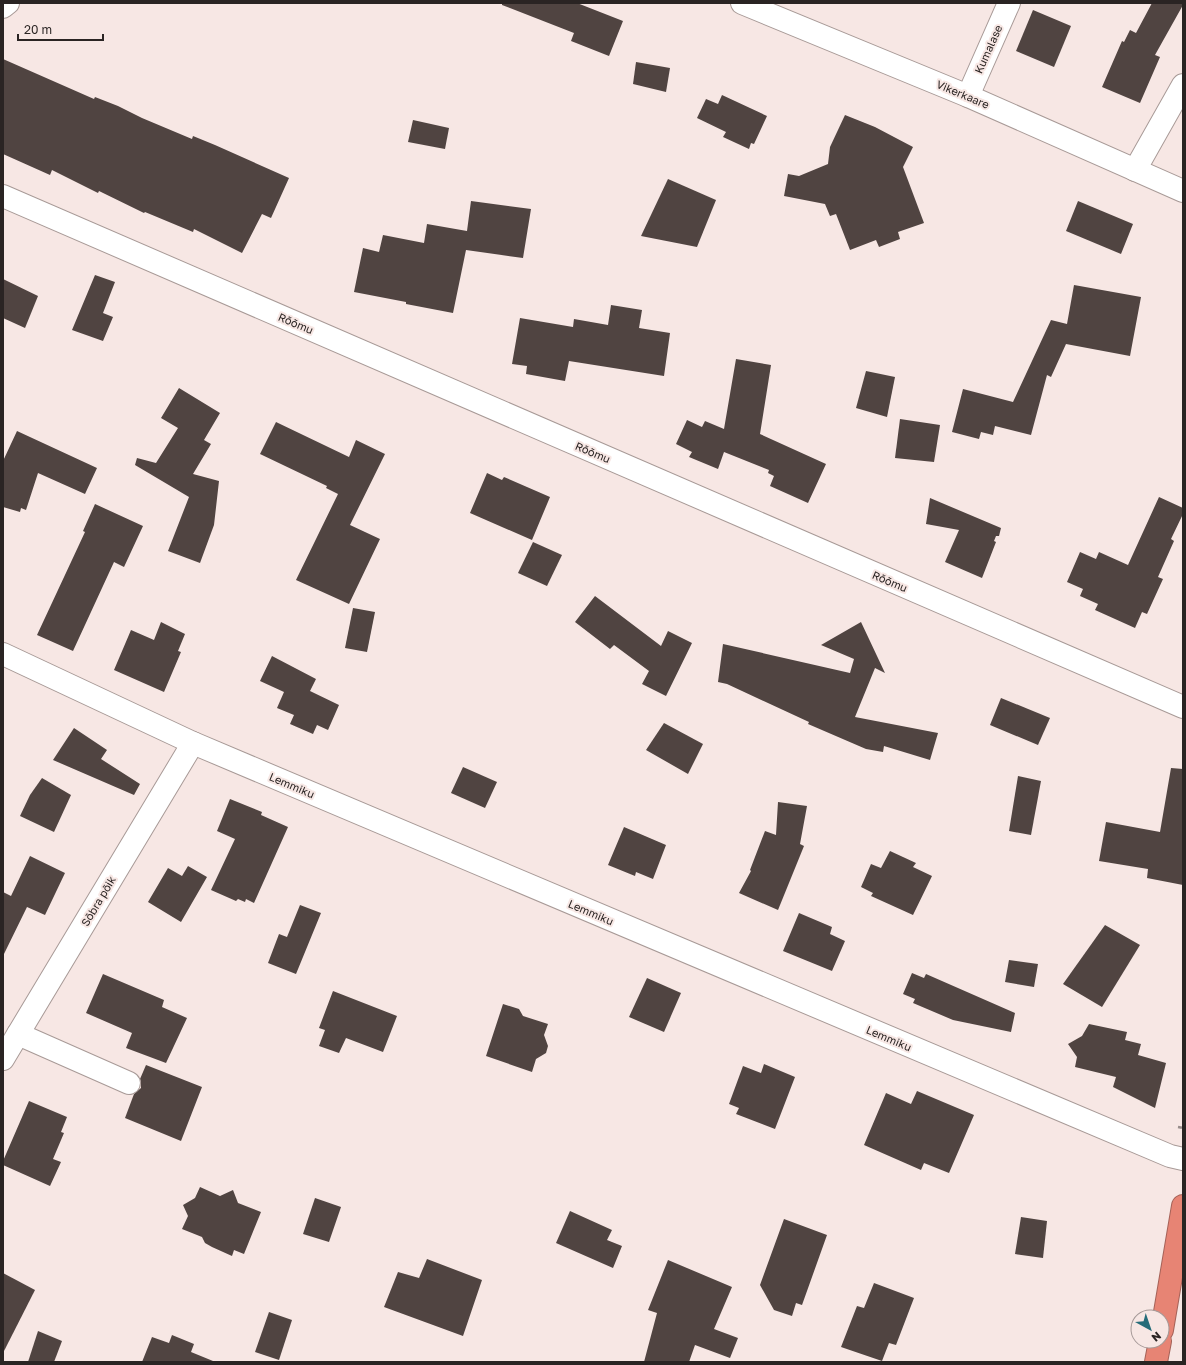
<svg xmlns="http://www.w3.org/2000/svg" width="1186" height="1365" font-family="'Golos Text',sans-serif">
  <rect width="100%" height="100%" fill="#f7e7e4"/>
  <!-- building -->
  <g fill="#504441">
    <path d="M 502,3 L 577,3 L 623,21 L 609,56 L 571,41 L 574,33 L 502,5 Z"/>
    <path d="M 1152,3 L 1183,3 L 1183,5 L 1155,55 L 1160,57 L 1140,103 L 1102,87 L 1122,41 L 1124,42 L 1130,30 L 1136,33 Z"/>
    <path d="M 1033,10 L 1071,26 L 1054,67 L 1016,51 Z"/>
    <path d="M 3,59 L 94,99 L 95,97 L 118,106 L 142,118 L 192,139 L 193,136 L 215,145 L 289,178 L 271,218 L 262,214 L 242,253 L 194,229 L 193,232 L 145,212 L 144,213 L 99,191 L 98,193 L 52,170 L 50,175 L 3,154 Z"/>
    <path d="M 636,62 L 670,68 L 666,92 L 633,84 Z"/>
    <path d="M 722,95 L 767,116 L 754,144 L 751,143 L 749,149 L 723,137 L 726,132 L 697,118 L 706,99 L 718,104 Z"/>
    <path d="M 845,115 L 875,127 L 913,147 L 903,167 L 924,223 L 898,232 L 900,239 L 879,247 L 876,240 L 850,250 L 836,214 L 830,216 L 825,204 L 784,196 L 788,174 L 799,176 L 828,164 L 830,147 Z"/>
    <path d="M 413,120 L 449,128 L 445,149 L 408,142 Z"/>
    <path d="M 668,179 L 716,200 L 697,247 L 641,236 Z"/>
    <path d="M 471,201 L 531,209 L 523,258 L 466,250 L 453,313 L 406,304 L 406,302 L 354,292 L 363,248 L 379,252 L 383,235 L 424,243 L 427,224 L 467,231 Z"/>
    <path d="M 1078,201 L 1133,224 L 1121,254 L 1066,231 Z"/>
    <path d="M 95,275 L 115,282 L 103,313 L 113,317 L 103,341 L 72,330 Z"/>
    <path d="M 3,279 L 38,296 L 25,328 L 3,318 Z"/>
    <path d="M 1074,285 L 1141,297 L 1130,356 L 1066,344 L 1051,377 L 1047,375 L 1031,435 L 995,426 L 993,435 L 981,432 L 979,439 L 952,432 L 963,389 L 1013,402 L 1051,320 L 1067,324 Z"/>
    <path d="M 611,305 L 642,310 L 639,328 L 670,333 L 664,376 L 569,361 L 565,381 L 526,374 L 527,366 L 512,364 L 520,318 L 573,327 L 574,319 L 608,325 Z"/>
    <path d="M 736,359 L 771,365 L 760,434 L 826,464 L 808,503 L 770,486 L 774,476 L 768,473 L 769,470 L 724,452 L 718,469 L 689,457 L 692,452 L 676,444 L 687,420 L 702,427 L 705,421 L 724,429 Z"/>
    <path d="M 866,371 L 895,377 L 887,417 L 856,408 Z"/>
    <path d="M 179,388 L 220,413 L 204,440 L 211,444 L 193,474 L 219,481 L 214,525 L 200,563 L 168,551 L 189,497 L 135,465 L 137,458 L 156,463 L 178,428 L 161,418 Z"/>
    <path d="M 900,419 L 940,425 L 934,462 L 895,458 Z"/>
    <path d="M 276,422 L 349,457 L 356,440 L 385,454 L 350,525 L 380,539 L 349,604 L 296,580 L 338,494 L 326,488 L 327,486 L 260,454 Z"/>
    <path d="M 17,431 L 97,468 L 85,494 L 38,473 L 26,510 L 21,508 L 20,512 L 3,507 L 3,461 Z"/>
    <path d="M 487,473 L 502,480 L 504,477 L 550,497 L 532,540 L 470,513 Z"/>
    <path d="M 1159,497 L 1183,508 L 1183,514 L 1171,539 L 1174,541 L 1158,577 L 1163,579 L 1147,614 L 1142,612 L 1135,628 L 1095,610 L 1098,604 L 1080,596 L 1083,589 L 1067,582 L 1080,552 L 1096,559 L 1099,552 L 1128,565 Z"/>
    <path d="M 930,498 L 1001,528 L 999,536 L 996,536 L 994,541 L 996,542 L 982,578 L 945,562 L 959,530 L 926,524 Z"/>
    <path d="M 95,504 L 143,526 L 124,567 L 114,562 L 73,651 L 37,635 L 85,532 L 83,531 Z"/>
    <path d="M 533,542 L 562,555 L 547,586 L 518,573 Z"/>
    <path d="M 595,596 L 661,646 L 668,631 L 692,643 L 666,696 L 642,684 L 649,671 L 614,645 L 610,649 L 575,622 Z"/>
    <path d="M 353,608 L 375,612 L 367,652 L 345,648 Z"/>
    <path d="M 161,622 L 185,634 L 178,651 L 181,652 L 164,692 L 114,670 L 131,630 L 154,640 Z"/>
    <path d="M 861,622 L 885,673 L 875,668 L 855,717 L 938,733 L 930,760 L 884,746 L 883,752 L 866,749 L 808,724 L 809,722 L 727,684 L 718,682 L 723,644 L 850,673 L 854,659 L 821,645 Z"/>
    <path d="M 272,656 L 316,679 L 310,691 L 339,705 L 328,730 L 317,725 L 313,734 L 290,724 L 294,715 L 277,708 L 284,692 L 260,681 Z"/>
    <path d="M 1001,698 L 1050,718 L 1038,745 L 990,725 Z"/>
    <path d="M 664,723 L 703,744 L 688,774 L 646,750 Z"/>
    <path d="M 74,728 L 107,750 L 101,759 L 140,784 L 134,795 L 53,760 Z"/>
    <path d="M 463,767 L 497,782 L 485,808 L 451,793 Z"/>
    <path d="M 1171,768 L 1183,769 L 1183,885 L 1147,878 L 1148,869 L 1099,861 L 1106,822 L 1160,832 Z"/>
    <path d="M 1018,776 L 1041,781 L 1031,835 L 1009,831 Z"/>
    <path d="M 42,778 L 71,795 L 54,832 L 20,816 L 30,795 Z"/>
    <path d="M 230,799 L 262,812 L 261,815 L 288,827 L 254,903 L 246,899 L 245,902 L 238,899 L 236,901 L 211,890 L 235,839 L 217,831 Z"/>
    <path d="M 778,802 L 807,806 L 800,844 L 804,846 L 778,910 L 739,893 L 751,871 L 750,870 L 765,831 L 776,835 Z"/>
    <path d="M 624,827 L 666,845 L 653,879 L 636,872 L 635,876 L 608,865 Z"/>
    <path d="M 890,851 L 916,863 L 913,867 L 932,876 L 913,915 L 871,896 L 873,893 L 861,887 L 871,864 L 881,868 Z"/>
    <path d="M 30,856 L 65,873 L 45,915 L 27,907 L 3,956 L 3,892 L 11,896 Z"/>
    <path d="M 188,866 L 207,877 L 181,922 L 148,902 L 168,868 L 182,876 Z"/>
    <path d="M 300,905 L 321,913 L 296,974 L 268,963 L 279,934 L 287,937 Z"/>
    <path d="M 799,913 L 832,927 L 830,934 L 845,941 L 832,971 L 783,951 Z"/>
    <path d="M 1105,925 L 1140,945 L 1102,1007 L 1063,984 Z"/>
    <path d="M 1009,960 L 1038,964 L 1034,987 L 1005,982 Z"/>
    <path d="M 912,973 L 924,978 L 926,974 L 1015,1013 L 1011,1032 L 953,1020 L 913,1003 L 915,999 L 903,994 Z"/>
    <path d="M 103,974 L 164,1000 L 162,1007 L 187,1018 L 166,1063 L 126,1048 L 132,1033 L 86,1013 Z"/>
    <path d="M 647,978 L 681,993 L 664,1032 L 629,1017 Z"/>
    <path d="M 333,991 L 397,1016 L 383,1052 L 346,1038 L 339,1053 L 319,1046 L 325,1030 L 319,1028 Z"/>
    <path d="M 503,1004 L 519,1009 L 523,1016 L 548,1024 L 544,1035 L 548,1046 L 546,1053 L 536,1059 L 532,1072 L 486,1056 Z"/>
    <path d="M 1089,1024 L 1127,1032 L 1125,1040 L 1141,1044 L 1138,1055 L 1166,1063 L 1155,1108 L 1113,1087 L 1116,1077 L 1075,1067 L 1077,1057 L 1068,1044 L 1082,1036 Z"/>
    <path d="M 764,1064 L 795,1077 L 775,1129 L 736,1114 L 739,1108 L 729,1104 L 743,1066 L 761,1073 Z"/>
    <path d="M 146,1065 L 202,1087 L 181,1141 L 125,1118 L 134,1094 L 141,1088 L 141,1082 L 140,1079 Z"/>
    <path d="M 917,1091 L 974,1115 L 949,1173 L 924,1163 L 921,1170 L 864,1145 L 886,1093 L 911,1104 Z"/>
    <path d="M 29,1101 L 67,1117 L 61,1132 L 64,1133 L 53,1159 L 61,1162 L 50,1186 L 3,1165 L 3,1161 Z"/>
    <path d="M 200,1187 L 220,1196 L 233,1190 L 238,1203 L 261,1212 L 244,1254 L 234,1250 L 232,1256 L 212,1247 L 205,1243 L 202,1237 L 182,1229 L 188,1216 L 183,1205 L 195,1198 Z"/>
    <path d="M 315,1198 L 341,1207 L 329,1242 L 303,1234 Z"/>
    <path d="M 570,1211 L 612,1230 L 607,1240 L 622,1246 L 613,1268 L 556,1243 Z"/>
    <path d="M 1021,1217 L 1047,1221 L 1043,1258 L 1015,1254 Z"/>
    <path d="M 784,1219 L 827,1235 L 802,1305 L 796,1303 L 792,1316 L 774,1310 L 760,1285 Z"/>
    <path d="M 427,1259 L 482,1280 L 463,1336 L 384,1307 L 398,1272 L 419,1278 Z"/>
    <path d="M 668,1260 L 732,1287 L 714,1329 L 738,1338 L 730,1358 L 695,1345 L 689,1362 L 644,1362 L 657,1313 L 648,1310 Z"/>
    <path d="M 3,1273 L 35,1290 L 3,1353 Z"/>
    <path d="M 874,1283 L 914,1298 L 896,1345 L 889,1343 L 882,1361 L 841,1347 L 857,1306 L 864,1308 Z"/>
    <path d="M 269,1312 L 292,1320 L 279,1360 L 255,1352 Z"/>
    <path d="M 38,1331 L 62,1341 L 54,1362 L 28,1362 Z"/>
    <path d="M 172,1335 L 194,1344 L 191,1352 L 213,1361 L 213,1362 L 142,1362 L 152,1337 L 169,1343 Z"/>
  </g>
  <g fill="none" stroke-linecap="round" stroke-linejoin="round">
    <defs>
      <g id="minor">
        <path d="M 742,3 L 968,96 L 1183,191"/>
        <path d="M 3,7 L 8,3"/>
        <path d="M 968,96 L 1009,3"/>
        <path d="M 1135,170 L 1183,85"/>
        <path d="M 3,196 L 1183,707"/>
        <path d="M 3,654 L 193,743 L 1170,1156 L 1183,1159"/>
        <path d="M 18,1034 L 129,1083"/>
        <path d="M 3,1059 L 193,743"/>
      </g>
      <g id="highway">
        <path d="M 1162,1330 L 1183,1206"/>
        <path d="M 1156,1362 L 1160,1341"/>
      </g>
    </defs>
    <!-- minor casing -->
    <use href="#minor" stroke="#a89a97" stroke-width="24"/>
    <!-- highway casing -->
    <use href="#highway" stroke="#a56258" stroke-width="24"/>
    <!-- path -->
    <path stroke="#978c8a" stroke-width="2.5" stroke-dasharray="4 2" stroke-linecap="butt" d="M 1178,1127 L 1183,1128"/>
    <!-- minor -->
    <use href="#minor" stroke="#fff" stroke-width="22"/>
    <!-- highway -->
    <use href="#highway" stroke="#e78474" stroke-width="22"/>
  </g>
  <g text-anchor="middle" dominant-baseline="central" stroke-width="4" stroke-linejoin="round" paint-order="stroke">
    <!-- street labels -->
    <g font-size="11" fill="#2a2423" stroke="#f7e7e4">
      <text transform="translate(988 49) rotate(-66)">Kumalase</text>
      <text transform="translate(963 94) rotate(23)">Vikerkaare</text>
      <text transform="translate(296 323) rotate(23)">Rõõmu</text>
      <text transform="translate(593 452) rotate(23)">Rõõmu</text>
      <text transform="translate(890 581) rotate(23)">Rõõmu</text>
      <text transform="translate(292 785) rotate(23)">Lemmiku</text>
      <text transform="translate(98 901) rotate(-59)">Sõbra põik</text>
      <text transform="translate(591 912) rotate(23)">Lemmiku</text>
      <text transform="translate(889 1038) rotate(23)">Lemmiku</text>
    </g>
  </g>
  <!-- border -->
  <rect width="1186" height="1365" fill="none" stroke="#2a2423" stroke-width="8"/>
  <!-- north arrow -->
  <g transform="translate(1150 1329) rotate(140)"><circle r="19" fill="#f7e7e4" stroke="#a59997"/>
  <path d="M0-3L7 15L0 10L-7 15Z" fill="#256c79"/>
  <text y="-6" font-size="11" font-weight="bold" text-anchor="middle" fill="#2a2423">N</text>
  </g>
  <!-- scale -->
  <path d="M18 34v6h85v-6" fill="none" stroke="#2a2423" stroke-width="2"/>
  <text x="24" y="34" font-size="12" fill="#2a2423" stroke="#f7e7e4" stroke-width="3" paint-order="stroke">20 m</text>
</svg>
